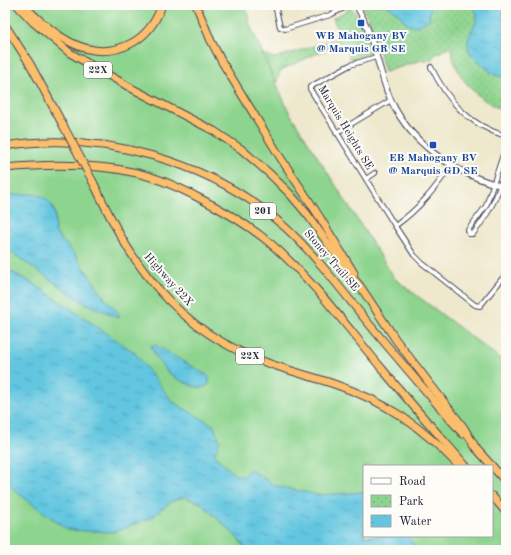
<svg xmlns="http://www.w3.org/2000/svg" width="511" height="555" font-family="'Old Standard TT',serif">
  <defs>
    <pattern id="park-dots" width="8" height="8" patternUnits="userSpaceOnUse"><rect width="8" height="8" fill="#8dd48e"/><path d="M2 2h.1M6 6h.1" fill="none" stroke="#79b67b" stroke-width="1.8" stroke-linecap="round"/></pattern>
    <pattern id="water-ripples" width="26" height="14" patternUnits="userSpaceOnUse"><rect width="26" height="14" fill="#62c6e0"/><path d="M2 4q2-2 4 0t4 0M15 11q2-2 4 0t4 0" fill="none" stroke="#50a0b7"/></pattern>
  </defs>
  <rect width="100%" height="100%" fill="#fdfcf7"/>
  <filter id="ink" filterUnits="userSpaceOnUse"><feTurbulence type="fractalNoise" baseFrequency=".025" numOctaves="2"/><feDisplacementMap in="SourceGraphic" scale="8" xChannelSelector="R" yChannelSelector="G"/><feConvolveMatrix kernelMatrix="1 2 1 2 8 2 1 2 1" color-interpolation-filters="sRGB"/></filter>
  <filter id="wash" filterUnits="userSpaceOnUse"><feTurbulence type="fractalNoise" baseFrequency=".012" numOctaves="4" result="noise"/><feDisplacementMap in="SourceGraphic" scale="16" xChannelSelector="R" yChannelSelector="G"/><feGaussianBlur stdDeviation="0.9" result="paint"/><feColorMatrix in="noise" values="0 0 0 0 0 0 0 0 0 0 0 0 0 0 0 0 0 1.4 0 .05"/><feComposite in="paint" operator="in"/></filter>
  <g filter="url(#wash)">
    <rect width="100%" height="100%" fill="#eee8cc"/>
    <!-- grass -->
    <path fill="#8dd48e" stroke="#587b64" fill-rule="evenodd" d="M 5,5 L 246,5 L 250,25 L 289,112 L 395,279 L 506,363 L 506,550 L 5,550 ZM 364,466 L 492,466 L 492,536 L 364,536 Z"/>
    <!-- park -->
    <g fill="url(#park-dots)" stroke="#587b64">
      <path d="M 362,5 L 506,5 L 506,111 C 479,102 455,77 451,49 L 449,47 L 433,56 L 432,60 L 429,59 L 425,62 L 422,60 L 385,72 L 373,29 Z"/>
      <path d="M 350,9 L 354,11 C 359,20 372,44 368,54 L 351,60 L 342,42 L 281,70 L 276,83 L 262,54 L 275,58 L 340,38 L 340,37 L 333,18 Z"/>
    </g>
    <!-- water -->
    <g fill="url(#water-ripples)" stroke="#42748e">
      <path d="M 386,5 L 431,5 L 429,15 L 430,19 L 418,26 L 411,26 L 404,21 L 398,13 Z"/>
      <path d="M 471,5 L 506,5 L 502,16 L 506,24 L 506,77 C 496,77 491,73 484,66 C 479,61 472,57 469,50 C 462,33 488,20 471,5 Z"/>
      <path d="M 34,194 L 44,197 L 52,205 L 55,214 L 55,231 L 58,236 L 74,253 L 103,296 L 119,314 L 119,318 L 81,301 L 5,248 L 5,195 Z"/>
      <path d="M 5,269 L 31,282 L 134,352 L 173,402 L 213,425 L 220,440 L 214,455 L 235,475 L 244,476 L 250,469 L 276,486 L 318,495 L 364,492 L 364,536 L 408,536 L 418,550 L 247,550 L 234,534 L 201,503 L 183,497 L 170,502 L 151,518 L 113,532 L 68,530 L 14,490 L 5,476 Z"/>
      <path d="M 151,345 L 155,345 L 205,374 L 209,377 C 209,379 209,381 209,383 C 205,395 176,379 170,374 C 162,367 154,356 151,345 Z"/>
    </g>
  </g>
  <g filter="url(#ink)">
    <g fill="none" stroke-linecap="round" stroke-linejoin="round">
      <defs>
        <g id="minor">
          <path d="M 275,5 L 280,27 L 285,29 L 330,15 L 350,5"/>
          <path d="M 376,57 L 350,65 L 310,87 L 310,89 L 395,226 L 414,255 L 422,263 L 475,305 L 480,306 L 506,274"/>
          <path d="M 431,67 C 448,101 468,125 506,136"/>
          <path d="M 336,133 L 391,100"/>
          <path d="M 506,146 L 486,206 L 468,230 L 469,234 L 473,234 C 491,211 498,195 506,168"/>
          <path d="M 366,179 L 375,173"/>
          <path d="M 395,226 C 420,208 433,191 451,166"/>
        </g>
        <path id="tertiary" d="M 356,5 C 372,32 377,62 387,91 C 406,142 455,175 506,187"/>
        <g id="motorway">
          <path d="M 17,5 L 33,22 L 70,53 L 131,88 L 214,131 L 241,149 L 270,174 L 290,194 L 307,214 L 348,272 L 360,286 L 396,340 L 464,428 L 476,448"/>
          <path d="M 23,5 C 52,33 88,65 130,44 C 146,36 156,22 162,5"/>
          <path d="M 196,5 L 211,41 L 222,62 L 280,157 L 319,216 L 354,273"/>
          <path d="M 5,25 L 30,64 L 64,127"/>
          <path d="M 5,146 C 102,130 213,162 286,228 C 316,256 340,288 365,319 C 397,358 430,396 463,434"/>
          <path d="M 5,168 C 49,164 94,163 137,173 C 159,178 180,188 199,198 C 225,211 248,225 270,243 C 313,280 347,327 383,370 C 410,403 438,434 466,466"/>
          <path d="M 93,182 C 106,208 118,235 135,259 C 161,297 196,330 237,350 C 268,366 302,373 334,384 C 387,402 421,426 459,466"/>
          <path d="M 473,445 L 492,466"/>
          <path d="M 492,466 L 506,482"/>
          <path d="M 492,496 L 506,512"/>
        </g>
      </defs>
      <!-- minor casing -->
      <use href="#minor" stroke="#414051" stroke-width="6"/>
      <!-- tertiary casing -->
      <use href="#tertiary" stroke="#414051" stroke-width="7"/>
      <!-- motorway casing -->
      <use href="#motorway" stroke="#414051" stroke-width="9"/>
      <!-- minor -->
      <use href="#minor" stroke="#fff" stroke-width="4"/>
      <!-- tertiary -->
      <use href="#tertiary" stroke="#fff" stroke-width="5"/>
      <!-- motorway -->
      <use href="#motorway" stroke="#fabe6d" stroke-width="7"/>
      <defs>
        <path id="motorway-bridge" d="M 64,127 L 93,182"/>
      </defs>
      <!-- motorway-bridge casing -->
      <use href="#motorway-bridge" stroke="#414051" stroke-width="9" stroke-linecap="butt"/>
      <!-- motorway-bridge -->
      <use href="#motorway-bridge" stroke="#fabe6d" stroke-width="7"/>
    </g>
  </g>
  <!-- markers -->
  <g fill="#1a4fb4" stroke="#fdfcf7" stroke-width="1.5">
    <rect x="357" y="19" width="8" height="8" rx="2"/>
    <rect x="429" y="141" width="8" height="8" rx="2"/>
  </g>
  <g text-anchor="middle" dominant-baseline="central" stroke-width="4" stroke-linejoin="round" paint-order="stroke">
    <!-- shield labels -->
    <g fill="#fdfcf7" stroke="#646373" stroke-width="1">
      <rect x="84" y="62" width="28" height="16" rx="3"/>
      <rect x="250" y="203" width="26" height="16" rx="3"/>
      <rect x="236" y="348" width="28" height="16" rx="3"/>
    </g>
    <g font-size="10" font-weight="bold" fill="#22223b">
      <text x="98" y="70">22X</text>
      <text x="263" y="211">201</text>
      <text x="250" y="356">22X</text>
    </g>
    <!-- transit labels -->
    <g font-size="11" font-weight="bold" fill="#164399" stroke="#fdfcf7">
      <text x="361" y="36">WB Mahogany BV<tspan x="361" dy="13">@ Marquis GR SE</tspan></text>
      <text x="433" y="158">EB Mahogany BV<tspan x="433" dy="13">@ Marquis GD SE</tspan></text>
    </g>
    <!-- street labels -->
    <g font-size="11" fill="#22223b" stroke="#fdfcf7">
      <text transform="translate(345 128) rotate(59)">Marquis Heights SE</text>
      <text transform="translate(331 261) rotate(49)">Stoney Trail SE</text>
      <text transform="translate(168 280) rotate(48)">Highway 22X</text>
    </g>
  </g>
  <!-- margin -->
  <rect width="511" height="555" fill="none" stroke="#fdfcf7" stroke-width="20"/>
  <!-- legend -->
  <rect x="363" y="465" width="130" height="72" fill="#fdfcf7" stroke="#a5a5ac"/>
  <rect x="371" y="478" width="20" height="6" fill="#ffffff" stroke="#a5a5ac"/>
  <text x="399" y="485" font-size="12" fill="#22223b">Road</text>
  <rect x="371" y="495" width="20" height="12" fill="url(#park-dots)" stroke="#a5a5ac"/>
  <text x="399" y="505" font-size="12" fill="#22223b">Park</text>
  <rect x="371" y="515" width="20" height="12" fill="url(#water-ripples)" stroke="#a5a5ac"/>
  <text x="399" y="525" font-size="12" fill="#22223b">Water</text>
</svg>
